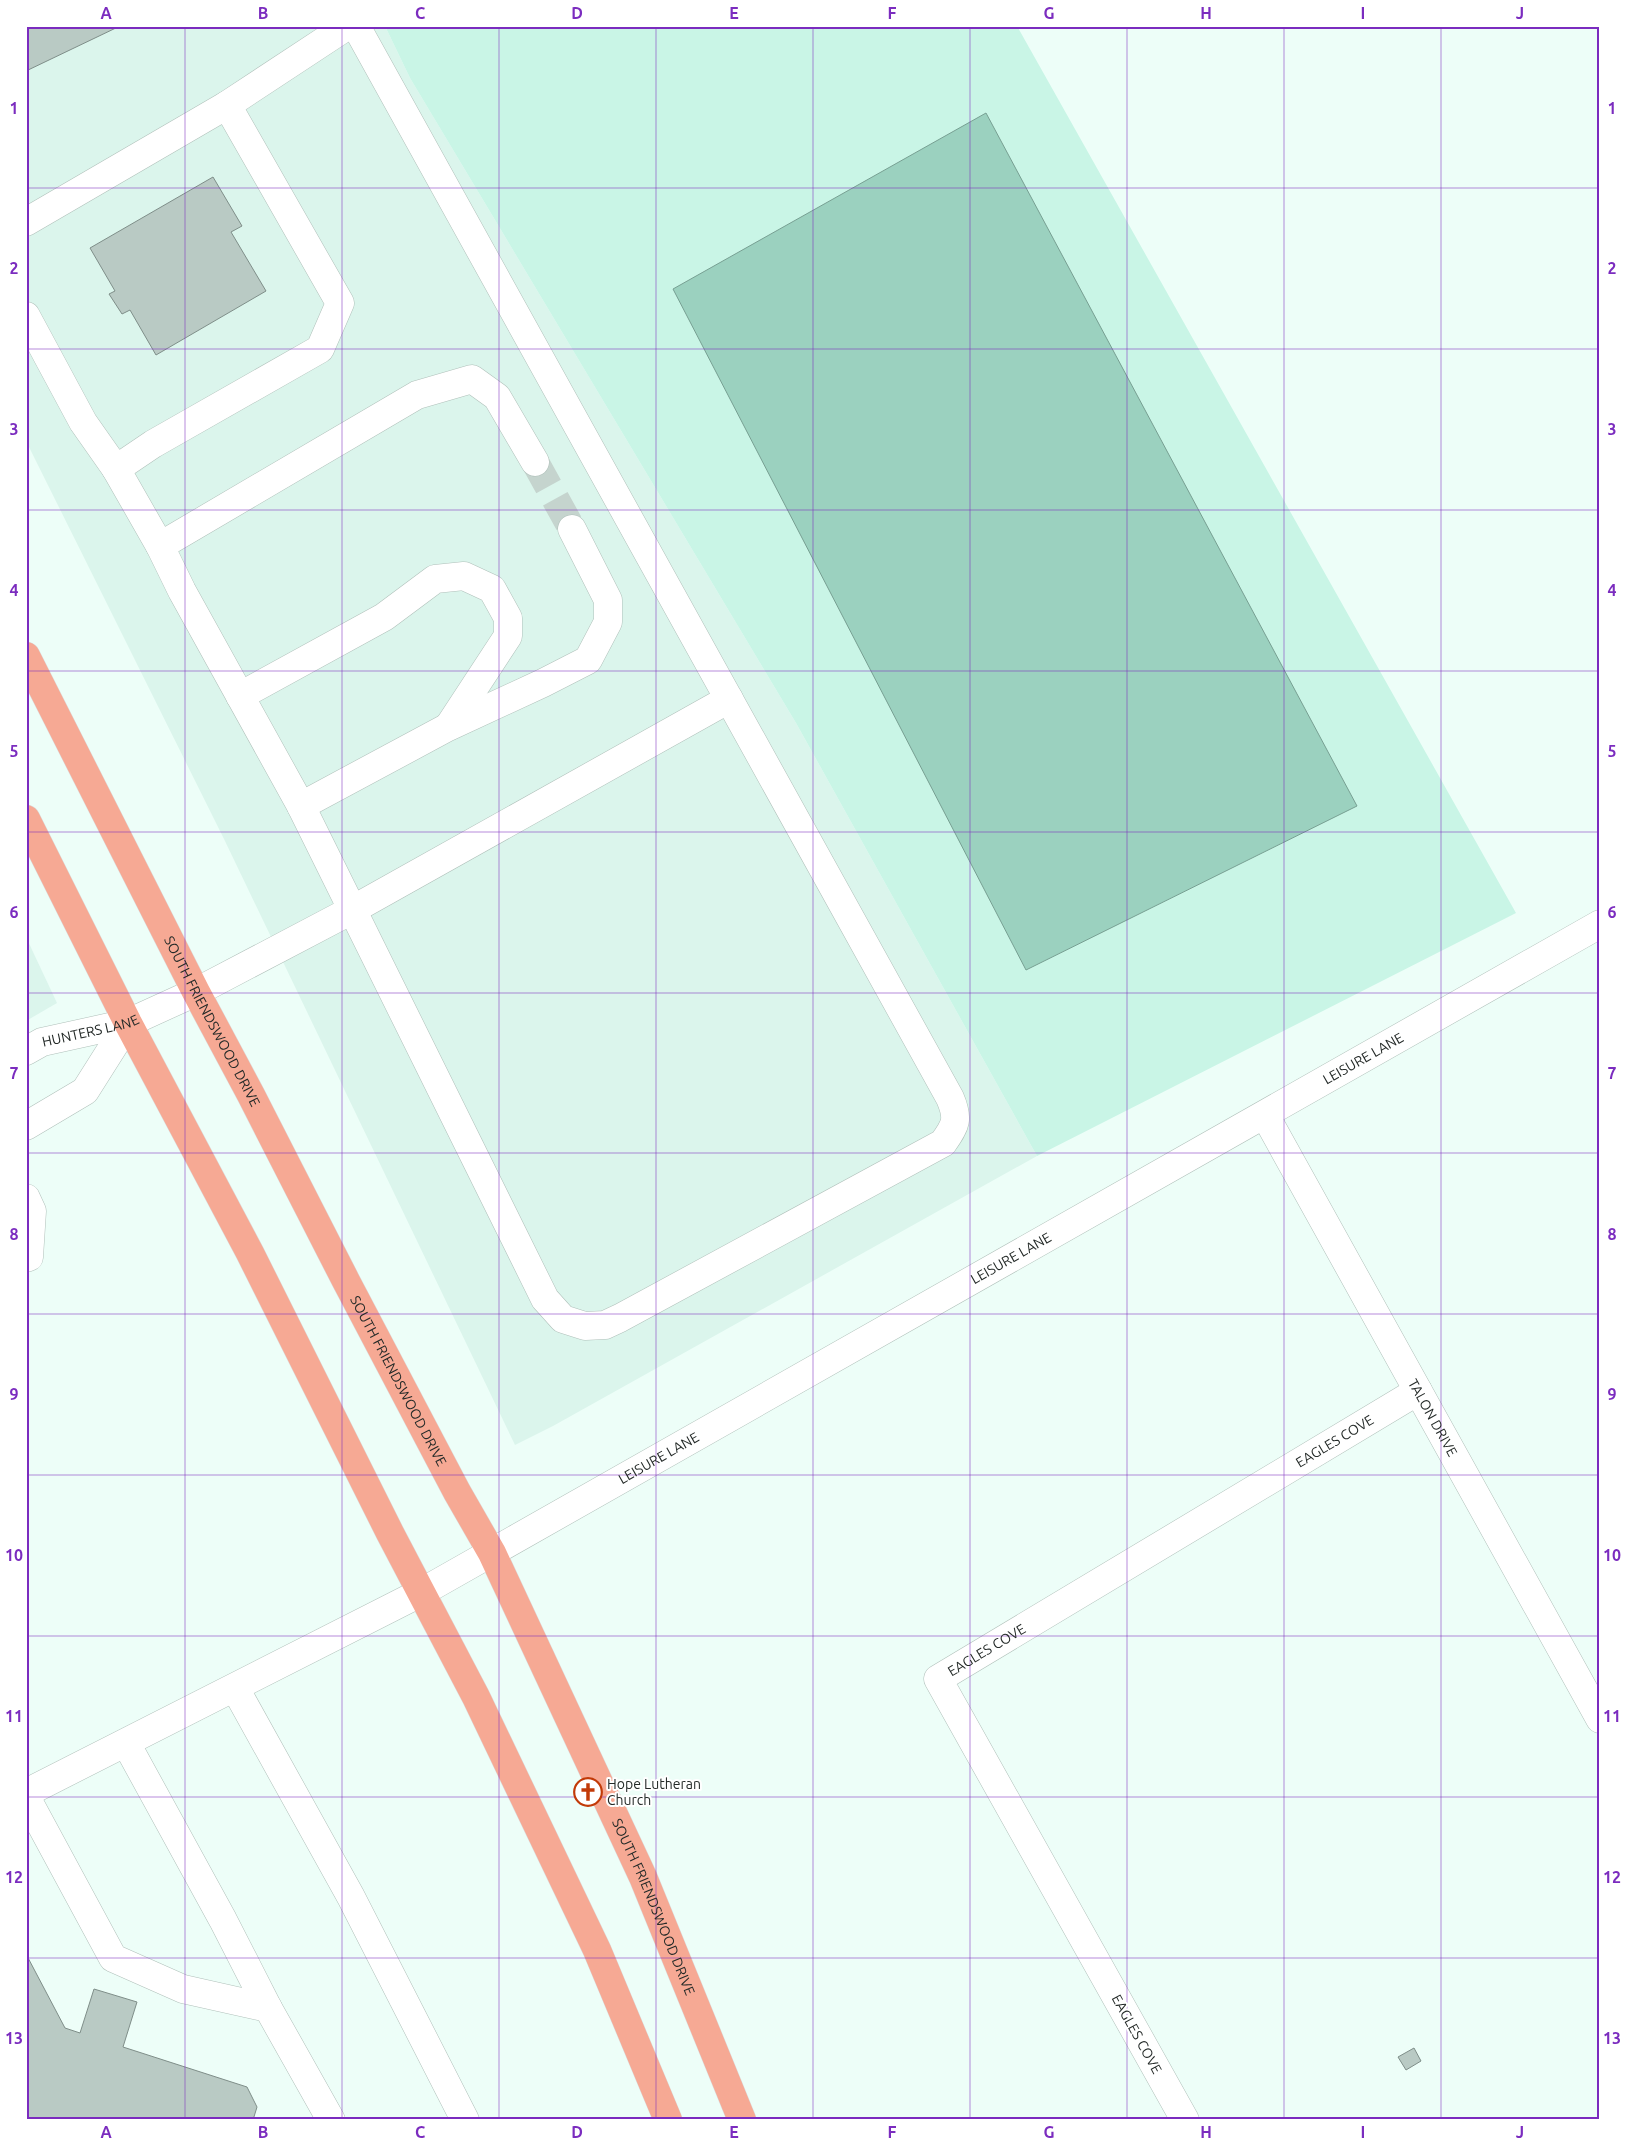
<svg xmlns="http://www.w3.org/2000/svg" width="1626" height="2146" font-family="Ubuntu,sans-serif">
  <rect width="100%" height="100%" fill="#edfef8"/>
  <!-- built -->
  <g fill="#dbf5ec">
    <path d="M 26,26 L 385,26 L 410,78 L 796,723 L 1037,1156 L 553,1426 L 515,1445 L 224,839 L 26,441 Z"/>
    <path d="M 26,937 L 57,1003 L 26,1021 Z"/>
  </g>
  <!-- green -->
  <path fill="#c9f5e6" d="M 385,26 L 1017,26 L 1516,913 L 1037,1156 L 796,723 L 410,78 Z"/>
  <!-- water -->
  <path fill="#9bd1bf" stroke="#779f92" d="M 986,113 L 1357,806 L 1026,970 L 673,289 Z"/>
  <!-- building -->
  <g fill="#b9cac4" stroke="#7f8e89">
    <path d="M 26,26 L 120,26 L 26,71 Z"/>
    <path d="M 213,177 L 242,226 L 231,232 L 266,291 L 156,355 L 130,310 L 122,314 L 109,294 L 115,291 L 90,248 Z"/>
    <path d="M 26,1954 L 65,2028 L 80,2033 L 94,1989 L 137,2002 L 123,2047 L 247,2087 L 257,2107 L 253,2120 L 26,2120 Z"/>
    <path d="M 1414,2048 L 1421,2061 L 1406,2070 L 1398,2057 Z"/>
  </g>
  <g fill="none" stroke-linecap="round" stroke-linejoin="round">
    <!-- minor-tunnel -->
    <path stroke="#c5d4ce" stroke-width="28" stroke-dasharray="28 14" stroke-linecap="butt" d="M 535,462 L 572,529"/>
    <defs>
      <g id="minor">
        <path d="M 227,105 L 347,26"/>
        <path d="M 26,222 L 227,105 L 340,303 L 320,349 L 153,444 L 116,469 L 83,422 L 26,316"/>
        <path d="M 116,469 L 160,546 L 182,591 L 301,806 L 545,1299 L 563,1319 L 585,1326 L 605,1325 L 620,1318 L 943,1143 C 956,1125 959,1119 950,1098 L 356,26"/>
        <path d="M 160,546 L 417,395 L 472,379 L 497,397 L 535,462"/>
        <path d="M 240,696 L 384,617 L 435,579 L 464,576 L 492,589 L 508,618 L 508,636 L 449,726"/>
        <path d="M 301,806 L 448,727 L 543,683 L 588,660 L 608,622 L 608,600 L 572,529"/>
        <path id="s1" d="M 26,1051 L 42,1042 L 128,1023 L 196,992 L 352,910 L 729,699"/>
        <path id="s2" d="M 1265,1115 L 1600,1719"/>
        <path d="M 26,1126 L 85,1091 L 128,1023"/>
        <path d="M 26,1198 L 32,1211 L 29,1257 L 26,1258"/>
        <path d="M 235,1688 L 351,1897 L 465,2120"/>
        <path d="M 126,1743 L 223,1920 L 268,2008"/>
        <path id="s3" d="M 26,1793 L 422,1592 L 1600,924"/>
        <path d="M 26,1797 L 113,1958 L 183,1989 L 268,2008 L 331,2120"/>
        <path id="s4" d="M 1185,2120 L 938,1679 L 1418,1391"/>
      </g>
      <g id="major">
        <path id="s5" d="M 26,656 L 196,992 L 251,1095 L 346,1281 L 457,1492 L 492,1553 L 643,1877 L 742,2120"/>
        <path d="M 26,819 L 128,1023 L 250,1253 L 390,1533 L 476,1697 L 597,1950 L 668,2120"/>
      </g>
    </defs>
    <!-- minor casing -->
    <use href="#minor" stroke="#b0c0ba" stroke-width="29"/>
    <!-- major casing -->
    <use href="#major" stroke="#dcdddd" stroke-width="29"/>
    <!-- minor -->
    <use href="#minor" stroke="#fff" stroke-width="28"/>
    <!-- major -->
    <use href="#major" stroke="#f6a994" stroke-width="28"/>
  </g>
  <!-- grid -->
  <path fill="none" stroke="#7b2cbf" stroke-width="1" stroke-opacity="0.55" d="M 185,26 L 185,2120M 342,26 L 342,2120M 499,26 L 499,2120M 656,26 L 656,2120M 813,26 L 813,2120M 970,26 L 970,2120M 1127,26 L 1127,2120M 1284,26 L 1284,2120M 1441,26 L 1441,2120M 26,188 L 1600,188M 26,349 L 1600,349M 26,510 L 1600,510M 26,671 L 1600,671M 26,832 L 1600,832M 26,993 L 1600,993M 26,1153 L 1600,1153M 26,1314 L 1600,1314M 26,1475 L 1600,1475M 26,1636 L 1600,1636M 26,1797 L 1600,1797M 26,1958 L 1600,1958"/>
  <!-- icons -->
  <defs>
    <symbol id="church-ring" viewBox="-11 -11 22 22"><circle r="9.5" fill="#fff" stroke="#c23a08" stroke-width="1.5"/><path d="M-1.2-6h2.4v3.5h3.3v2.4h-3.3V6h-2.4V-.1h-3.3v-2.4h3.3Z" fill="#c23a08"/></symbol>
  </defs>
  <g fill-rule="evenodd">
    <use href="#church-ring" x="572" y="1776" width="32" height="32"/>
  </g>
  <g text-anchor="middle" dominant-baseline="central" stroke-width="4" stroke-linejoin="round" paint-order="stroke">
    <!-- street labels -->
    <g font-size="14" fill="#242a28" stroke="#fff">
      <text stroke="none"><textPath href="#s5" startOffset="410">SOUTH FRIENDSWOOD DRIVE</textPath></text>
      <text stroke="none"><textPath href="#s1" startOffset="68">HUNTERS LANE</textPath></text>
      <text stroke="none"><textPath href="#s3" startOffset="1526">LEISURE LANE</textPath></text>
      <text stroke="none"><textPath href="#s3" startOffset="1121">LEISURE LANE</textPath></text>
      <text stroke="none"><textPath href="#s5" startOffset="815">SOUTH FRIENDSWOOD DRIVE</textPath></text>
      <text stroke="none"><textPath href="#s2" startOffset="346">TALON DRIVE</textPath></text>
      <text stroke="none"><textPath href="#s4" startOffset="968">EAGLES COVE</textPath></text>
      <text stroke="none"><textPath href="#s3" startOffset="716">LEISURE LANE</textPath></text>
      <text stroke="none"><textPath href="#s4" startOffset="562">EAGLES COVE</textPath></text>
      <text stroke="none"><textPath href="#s5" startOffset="1400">SOUTH FRIENDSWOOD DRIVE</textPath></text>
      <text transform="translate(1137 2034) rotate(61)">EAGLES COVE</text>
    </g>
    <!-- poi labels -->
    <g font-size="14" fill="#242a28" stroke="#fff" text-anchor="start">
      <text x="607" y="1784">Hope Lutheran<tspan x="607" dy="16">Church</tspan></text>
    </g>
  </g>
  <!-- border -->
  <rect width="1626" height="2146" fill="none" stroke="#ffffff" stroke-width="55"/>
  <rect x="28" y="28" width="1570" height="2090" fill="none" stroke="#7b2cbf" stroke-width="2"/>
  <g font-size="16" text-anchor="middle" font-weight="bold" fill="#7b2cbf">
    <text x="106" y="19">A</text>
    <text x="263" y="19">B</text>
    <text x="420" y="19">C</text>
    <text x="577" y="19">D</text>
    <text x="734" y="19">E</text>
    <text x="892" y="19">F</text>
    <text x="1049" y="19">G</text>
    <text x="1206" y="19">H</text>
    <text x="1363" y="19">I</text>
    <text x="1520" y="19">J</text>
    <text x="14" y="114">1</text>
    <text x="1612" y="114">1</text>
    <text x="14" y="274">2</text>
    <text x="1612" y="274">2</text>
    <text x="14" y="435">3</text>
    <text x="1612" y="435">3</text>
    <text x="14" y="596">4</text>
    <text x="1612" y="596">4</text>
    <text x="14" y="757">5</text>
    <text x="1612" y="757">5</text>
    <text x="14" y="918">6</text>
    <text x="1612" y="918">6</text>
    <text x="14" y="1079">7</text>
    <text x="1612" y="1079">7</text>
    <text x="14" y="1240">8</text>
    <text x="1612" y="1240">8</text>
    <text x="14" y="1400">9</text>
    <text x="1612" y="1400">9</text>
    <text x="14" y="1561">10</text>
    <text x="1612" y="1561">10</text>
    <text x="14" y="1722">11</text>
    <text x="1612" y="1722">11</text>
    <text x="14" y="1883">12</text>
    <text x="1612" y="1883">12</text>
    <text x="14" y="2044">13</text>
    <text x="1612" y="2044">13</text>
    <text x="106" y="2138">A</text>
    <text x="263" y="2138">B</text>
    <text x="420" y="2138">C</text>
    <text x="577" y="2138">D</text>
    <text x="734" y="2138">E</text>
    <text x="892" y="2138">F</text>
    <text x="1049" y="2138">G</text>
    <text x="1206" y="2138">H</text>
    <text x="1363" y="2138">I</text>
    <text x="1520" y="2138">J</text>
  </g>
</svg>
